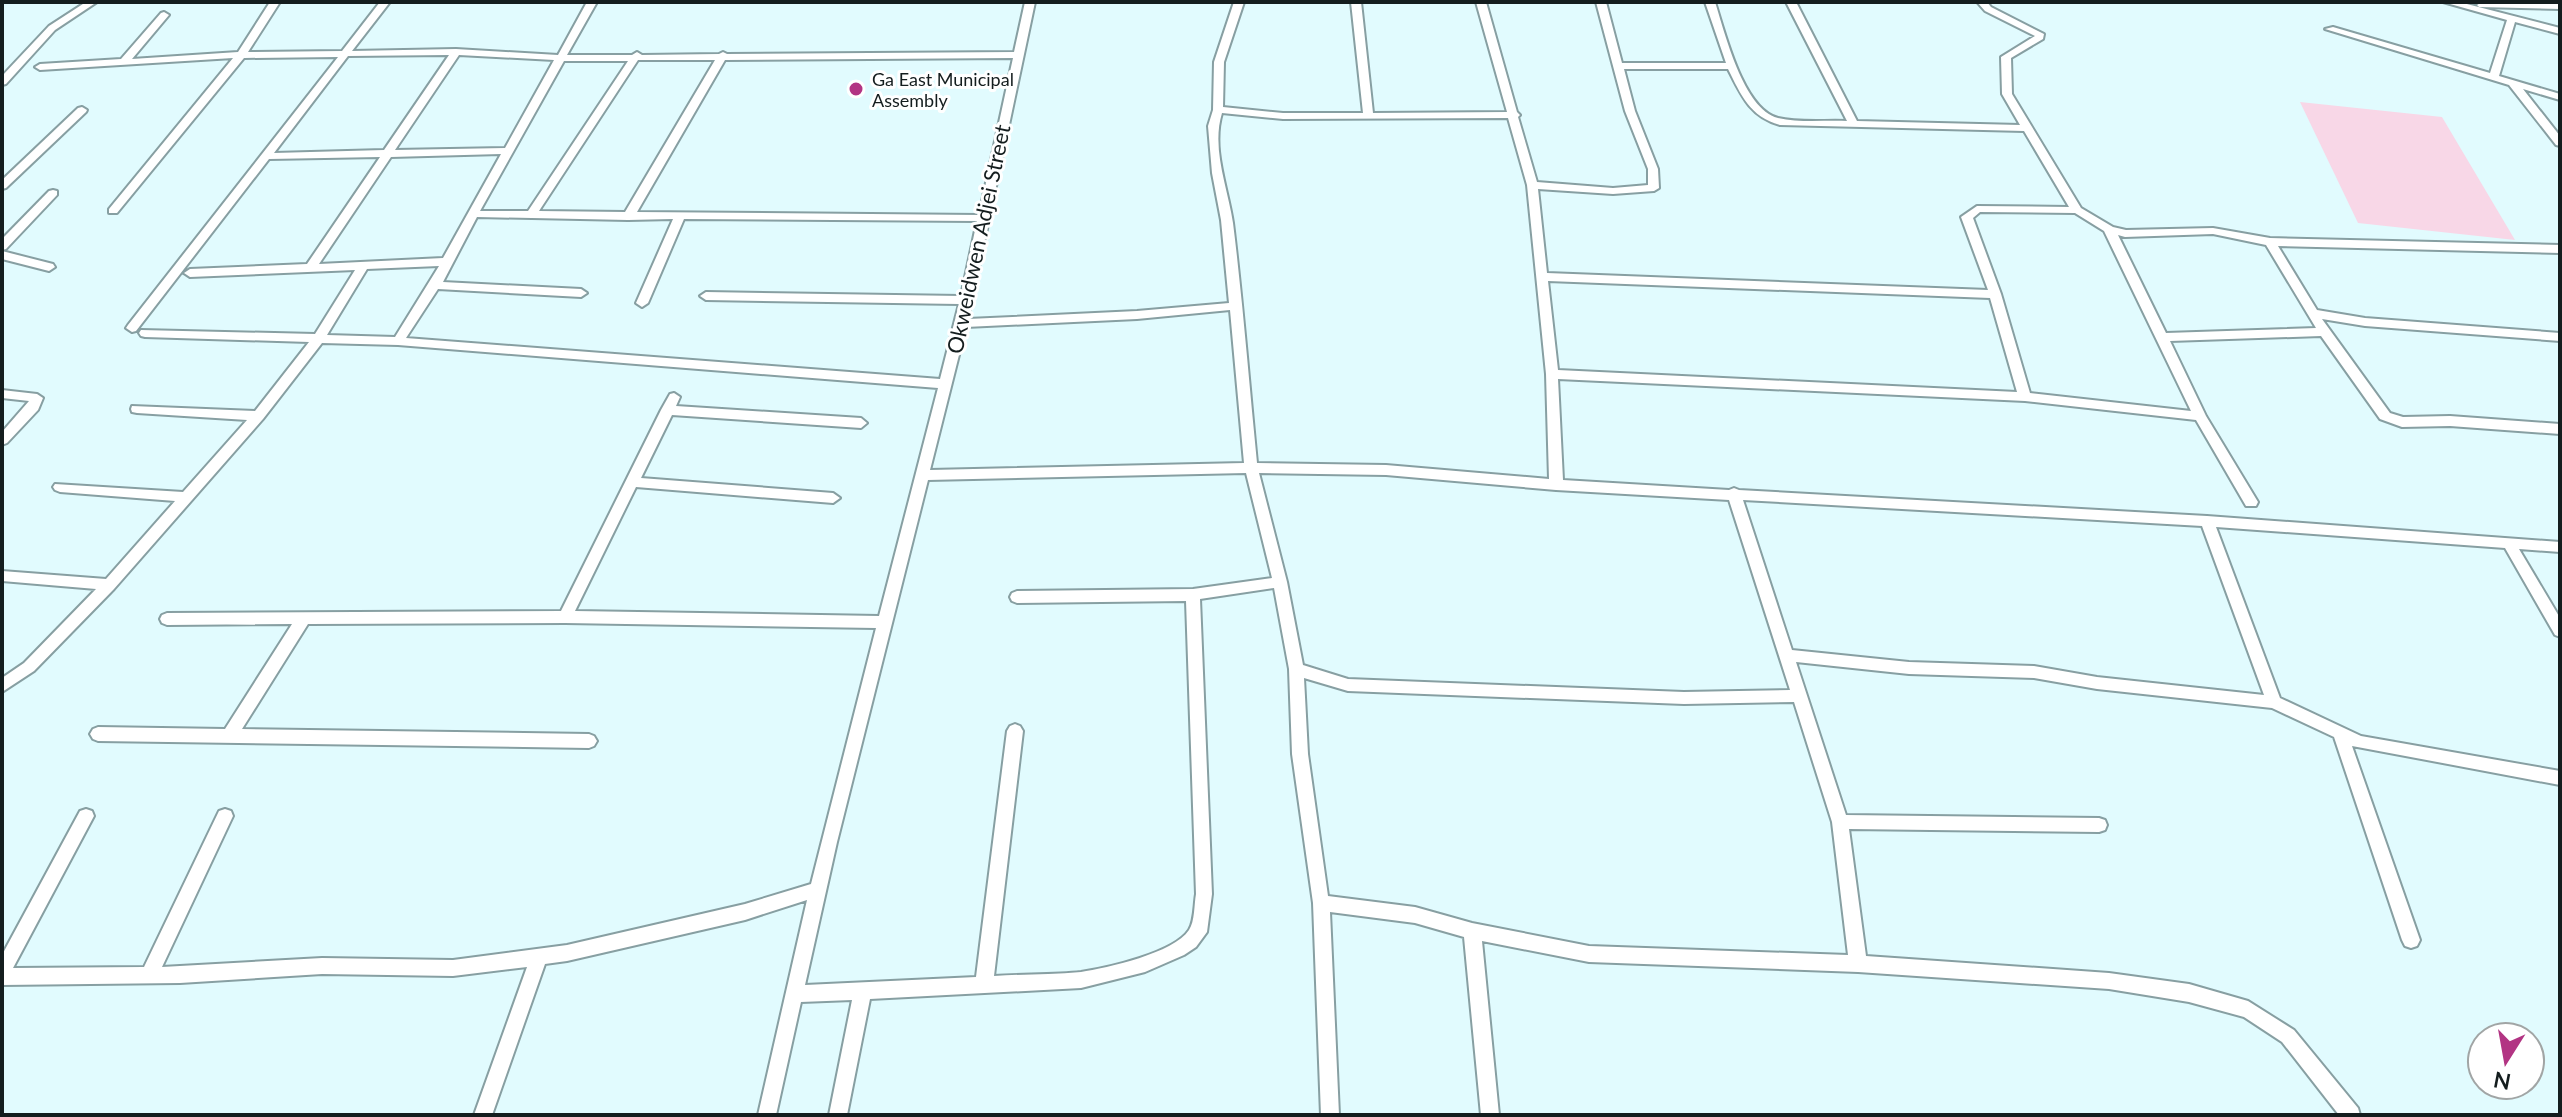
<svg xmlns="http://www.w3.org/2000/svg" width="2562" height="1117" font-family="Lato,sans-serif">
  <rect width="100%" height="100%" fill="#e1fbfe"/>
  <!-- green -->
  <path fill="#f8d7e7" d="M 2300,102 L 2442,117 L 2515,240 L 2358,223 Z"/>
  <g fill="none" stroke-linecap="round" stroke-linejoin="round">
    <defs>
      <g id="street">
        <path d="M 86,2 L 97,2 L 55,30 L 6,84 L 2,85 L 2,76 L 49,26 Z"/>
        <path d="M 270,2 L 280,2 L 248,52 L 342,51 L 380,2 L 390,2 L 352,51 L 456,49 L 558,55 L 587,2 L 597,2 L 567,55 L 632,55 L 637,52 L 642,55 L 719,54 L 723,52 L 727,54 L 1014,52 L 1025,2 L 1035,2 L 968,319 L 1137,311 L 1229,303 L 1221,220 L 1212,173 L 1208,126 L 1213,110 L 1214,62 L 1234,2 L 1244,2 L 1224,62 L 1223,107 L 1283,113 L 1363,113 L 1351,2 L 1361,2 L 1373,113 L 1507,112 L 1476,2 L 1486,2 L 1517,112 L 1520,115 L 1518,117 L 1537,182 L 1613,188 L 1648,185 L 1648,169 L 1625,111 L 1596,2 L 1606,2 L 1622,63 L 1726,63 L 1705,2 L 1715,2 C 1725,33 1743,109 1778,118 C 1799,123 1825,120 1847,121 L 1786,2 L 1796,2 L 1857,121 L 2020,125 L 2002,94 L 2001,57 L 2035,36 L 1985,11 L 1977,2 L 1987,2 L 1991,7 L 2044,34 L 2043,39 L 2011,58 L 2012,94 L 2081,208 L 2113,227 L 2126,230 L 2213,228 L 2270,238 L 2560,245 L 2560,253 L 2278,246 L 2317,310 L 2365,318 L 2560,333 L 2560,341 L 2365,326 L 2322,319 L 2390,413 L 2403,417 L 2450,416 L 2560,424 L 2560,434 L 2450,426 L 2402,427 L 2380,419 L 2321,336 L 2170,341 L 2206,416 L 2258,502 L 2256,506 L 2246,506 L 2196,420 L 2025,401 L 1558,379 L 1563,480 L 1729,490 L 1734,488 L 1739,490 L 2207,516 L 2560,542 L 2560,552 L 2519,549 L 2560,618 L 2560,637 L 2555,635 L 2505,548 L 2216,527 L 2280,698 L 2361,736 L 2560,771 L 2560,785 L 2352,746 L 2420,940 L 2417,946 L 2411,948 L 2405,946 L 2402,940 L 2334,737 L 2272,708 L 2097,689 L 2034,678 L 1909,674 L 1796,662 L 1846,815 L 2099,818 L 2105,820 L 2107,825 L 2105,830 L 2099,832 L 1849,829 L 1866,956 L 2109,973 L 2189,984 L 2248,1001 L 2294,1030 L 2358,1108 L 2360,1115 L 2339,1115 L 2282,1042 L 2244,1017 L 2189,1002 L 2109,989 L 1858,972 L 1589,962 L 1482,941 L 1499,1115 L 1481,1115 L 1464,937 L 1415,923 L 1330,912 L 1339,1115 L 1321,1115 L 1313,903 L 1292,754 L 1289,669 L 1274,588 L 1200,599 L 1212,894 L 1207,932 L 1196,947 L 1184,955 L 1145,972 L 1081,988 L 870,999 L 847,1115 L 829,1115 L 852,1000 L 801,1002 L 776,1115 L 758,1115 L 807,900 L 745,920 L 567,961 L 545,964 L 492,1115 L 474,1115 L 527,967 L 453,976 L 322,974 L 180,983 L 2,985 L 2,955 L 80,811 L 86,809 L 92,811 L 94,816 L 13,968 L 144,967 L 219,811 L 225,809 L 231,811 L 233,816 L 162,967 L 322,958 L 453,960 L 567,945 L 745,904 L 811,884 L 876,628 L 565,623 L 308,624 L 242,729 L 589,734 L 594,736 L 597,741 L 594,746 L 589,748 L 98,741 L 93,739 L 90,734 L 93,729 L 98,727 L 225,729 L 292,624 L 167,625 L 162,623 L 160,619 L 162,615 L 167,613 L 561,611 L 661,410 L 670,394 L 674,393 L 680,397 L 676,406 L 861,418 L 867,423 L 861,428 L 672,415 L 641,478 L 833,493 L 840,498 L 833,503 L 636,487 L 575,611 L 879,616 L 938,388 L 398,345 L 322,343 L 263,419 L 114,589 L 34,671 L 2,692 L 2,678 L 24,663 L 96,589 L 2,581 L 2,571 L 106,579 L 175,501 L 60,492 L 55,490 L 53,487 L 55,484 L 183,492 L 247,420 L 137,413 L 132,412 L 131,409 L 132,406 L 255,411 L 309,342 L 145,337 L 141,336 L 139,333 L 141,330 L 315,334 L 355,270 L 190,277 L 184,273 L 190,269 L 307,264 L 380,157 L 269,159 L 136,331 L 132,332 L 126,328 L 128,325 L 338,57 L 244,58 L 117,213 L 109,213 L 109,209 L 233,58 L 40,70 L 35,67 L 40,64 L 121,59 L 161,13 L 164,12 L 169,15 L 132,59 L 238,52 ZM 449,55 L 384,150 L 274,153 L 348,56 ZM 459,55 L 554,60 L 505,148 L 395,150 ZM 1013,58 L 979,215 L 637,212 L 725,60 ZM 638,60 L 715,60 L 625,212 L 539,211 ZM 564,61 L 628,61 L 528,211 L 480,211 ZM 1624,69 L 1728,69 C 1741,95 1750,117 1780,125 L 2024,131 L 2069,207 L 1977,206 L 1961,217 L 1988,290 L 1547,273 L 1538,189 L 1613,194 L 1654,191 L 1659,188 L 1658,169 L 1635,111 ZM 1222,113 L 1283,119 L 1508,118 L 1527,185 L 1546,374 L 1549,479 L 1386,465 L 1257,463 C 1249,383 1243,303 1233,223 C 1228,188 1211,149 1222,113 ZM 501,154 L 443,258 L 319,264 L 391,157 ZM 1980,212 L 2075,213 L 2104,231 L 2191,411 L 2030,393 L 2001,294 L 1973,218 ZM 477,217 L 628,220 L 673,219 L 636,303 L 642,307 L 648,303 L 684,219 L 977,221 L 961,296 L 706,292 L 700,296 L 706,300 L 959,304 L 940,379 L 406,338 L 438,289 L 581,297 L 587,293 L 581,289 L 443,282 ZM 2213,234 L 2266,245 L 2316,328 L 2166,333 L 2118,235 L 2125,237 ZM 439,266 L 395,337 L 327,335 L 367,269 ZM 1548,281 L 1990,298 L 2017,392 L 1558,370 ZM 1230,310 L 1244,463 L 930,470 L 966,327 L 1137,319 ZM 1246,473 L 1272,578 L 1193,589 L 1017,591 L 1012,593 L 1010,597 L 1012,601 L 1017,603 L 1186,601 L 1196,894 C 1194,905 1195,921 1189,930 C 1174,953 1107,968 1081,972 C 1052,975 1022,974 994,976 L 1023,731 L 1020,726 L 1015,724 L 1010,726 L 1007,731 L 976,977 L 805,985 L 837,842 L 928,480 ZM 1259,473 L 1386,475 L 1556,490 L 1729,500 L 1790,690 L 1684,692 L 1348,679 L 1303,665 L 1287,582 ZM 1743,500 L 2202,526 L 2264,695 L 2097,677 L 2034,666 L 1909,662 L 1792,650 ZM 1304,678 L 1348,691 L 1684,704 L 1794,702 L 1832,822 L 1848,955 L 1589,946 L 1472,923 L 1415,907 L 1328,896 L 1308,754 Z"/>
        <path d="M 2443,2 L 2459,2 L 2560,28 L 2560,34 L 2515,22 L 2499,76 L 2560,94 L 2560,100 L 2523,89 L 2560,136 L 2560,146 L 2556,145 L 2509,85 L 2325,29 L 2333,27 L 2490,73 L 2507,20 Z"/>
        <path d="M 2482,2 L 2560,3 L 2560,9 L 2479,7 L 2477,5 Z"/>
        <path d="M 82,107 L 87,110 L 86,112 L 6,188 L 2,189 L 2,180 L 78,108 Z"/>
        <path d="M 53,190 L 57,191 L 57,195 L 6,249 L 2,250 L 2,239 L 49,191 Z"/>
        <path d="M 2,251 L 53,264 L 55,267 L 49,271 L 2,259 Z"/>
        <path d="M 2,390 L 37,394 L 43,398 L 38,410 L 7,443 L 2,445 L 2,432 L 29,401 L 2,398 Z"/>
      </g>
    </defs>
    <!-- street casing -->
    <use href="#street" stroke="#879fa2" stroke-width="4"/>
    <!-- street -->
    <use href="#street" fill="#fff" fill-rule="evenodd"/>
  </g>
  <!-- markers -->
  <circle fill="#b23483" stroke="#fff" stroke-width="3" cx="856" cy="89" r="8"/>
  <g text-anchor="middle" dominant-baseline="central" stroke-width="6" stroke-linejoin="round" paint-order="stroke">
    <!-- far-poi labels -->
    <g font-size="18" fill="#141d1e" stroke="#fff" text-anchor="start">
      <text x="872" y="79">Ga East Municipal<tspan x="872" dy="21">Assembly</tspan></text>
    </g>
    <!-- street labels -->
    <g font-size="22" fill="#141d1e" stroke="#fff">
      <text transform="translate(978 239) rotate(-78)">Okweidwen Adjei Street</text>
    </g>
  </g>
  <!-- border -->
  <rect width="2562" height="1117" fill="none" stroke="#141d1e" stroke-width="8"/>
  <!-- north arrow -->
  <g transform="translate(2506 1061) rotate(191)"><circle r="38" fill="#ffffff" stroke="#a1a5a5" stroke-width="2"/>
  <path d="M0-6L14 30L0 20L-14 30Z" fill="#b23483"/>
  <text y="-12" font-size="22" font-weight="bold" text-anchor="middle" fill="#141d1e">N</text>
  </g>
</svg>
